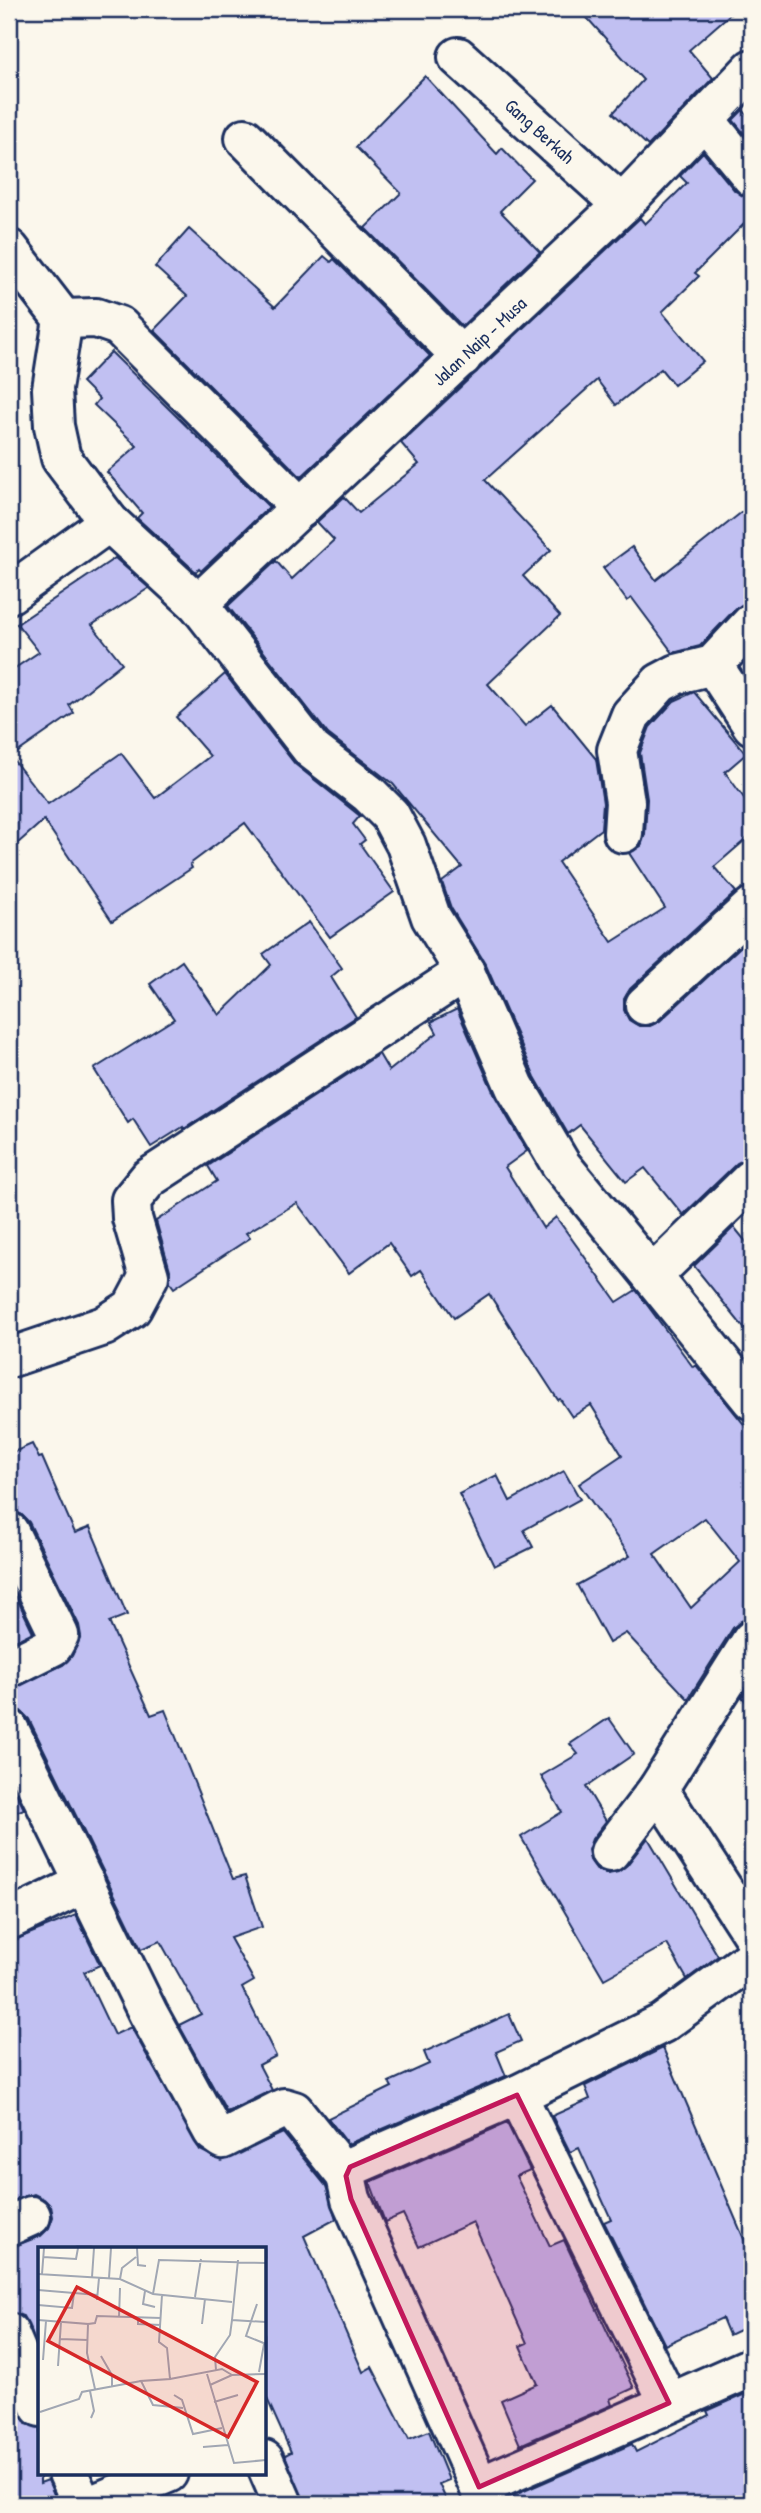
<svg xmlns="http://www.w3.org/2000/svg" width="761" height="2513" font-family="'Patrick Hand',sans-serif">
  <rect width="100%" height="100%" fill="#fbf7ec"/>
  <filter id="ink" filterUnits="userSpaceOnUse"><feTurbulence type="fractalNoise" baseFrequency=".0143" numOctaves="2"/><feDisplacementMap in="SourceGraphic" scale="14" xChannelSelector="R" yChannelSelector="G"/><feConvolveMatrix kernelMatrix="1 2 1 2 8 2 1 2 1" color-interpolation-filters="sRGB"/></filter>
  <g filter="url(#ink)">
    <!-- building -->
    <g fill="#c1c0f2" stroke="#1b2f5e" stroke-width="2" fill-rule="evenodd">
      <path d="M 579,9 L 736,9 L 689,50 L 713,78 L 648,146 L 613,113 L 643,80 Z"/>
      <path d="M 425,76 L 497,154 L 502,148 L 532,179 L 500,211 L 540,252 L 462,326 L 365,228 L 401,193 L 356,147 Z"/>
      <path d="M 743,110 L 752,121 L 752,143 L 733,120 Z"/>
      <path d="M 703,152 L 735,191 L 752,198 L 752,216 L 695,273 L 699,276 L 662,312 L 703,361 L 674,385 L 661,369 L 616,405 L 597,380 L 485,480 L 551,550 L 523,576 L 560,616 L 488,684 L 525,726 L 552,705 L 596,759 L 603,803 L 601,829 L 558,862 L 612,942 L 665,908 L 629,853 L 641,846 L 645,834 L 647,799 L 640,753 L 650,727 L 674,701 L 694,692 L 746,754 L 725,772 L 752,809 L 752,834 L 714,867 L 736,892 L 630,989 L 624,999 L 624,1010 L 629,1020 L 639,1026 L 650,1026 L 660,1021 L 752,936 L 752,1156 L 737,1163 L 683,1215 L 645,1168 L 626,1182 L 580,1125 L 568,1134 L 535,1077 L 485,963 L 451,908 L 442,882 L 462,867 L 393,784 L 328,734 L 228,606 L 276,561 L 292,579 L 334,540 L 317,522 L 344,497 L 359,513 L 419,464 L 401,443 L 640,218 L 645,224 L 687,183 L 680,176 Z"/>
      <path d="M 189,229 L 275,307 L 324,256 L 331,262 L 334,259 L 430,356 L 301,477 L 154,330 L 187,296 L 155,267 Z"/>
      <path d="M 111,352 L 269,507 L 201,571 L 199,569 L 196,572 L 137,518 L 142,513 L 107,472 L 137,446 L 94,405 L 99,399 L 82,382 Z"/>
      <path d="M 752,504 L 752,602 L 736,608 L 700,646 L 673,653 L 632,598 L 627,601 L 603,568 L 632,547 L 656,580 Z"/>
      <path d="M 115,558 L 149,588 L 92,625 L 122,663 L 69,705 L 74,713 L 11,757 L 48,804 L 121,753 L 155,798 L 210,756 L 176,717 L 225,674 L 295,764 L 360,816 L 353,824 L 365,840 L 360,844 L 394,892 L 330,937 L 245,823 L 190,864 L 192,868 L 112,921 L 44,820 L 9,851 L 9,672 L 39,652 L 17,624 Z"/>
      <path d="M 309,922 L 342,968 L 331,977 L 356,1017 L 184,1129 L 183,1127 L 151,1147 L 133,1119 L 128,1123 L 94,1069 L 174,1019 L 150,984 L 182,961 L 219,1015 L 271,965 L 263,954 Z"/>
      <path d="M 457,1009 L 495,1096 L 527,1151 L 505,1167 L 543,1228 L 556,1217 L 617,1302 L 636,1290 L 693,1367 L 696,1365 L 752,1434 L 752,1618 L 741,1621 L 733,1628 L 688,1699 L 626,1633 L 609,1643 L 577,1585 L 630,1556 L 579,1484 L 622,1455 L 591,1405 L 572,1417 L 560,1399 L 558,1400 L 489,1294 L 454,1318 L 421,1270 L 412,1276 L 389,1243 L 349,1273 L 297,1203 L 246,1233 L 250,1238 L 174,1288 L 169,1281 L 170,1270 L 156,1221 L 217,1181 L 208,1166 L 379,1054 L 389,1071 L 437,1033 L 431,1022 ZM 705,1518 L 740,1562 L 691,1608 L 654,1554 Z"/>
      <path d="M 734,1227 L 752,1249 L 752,1338 L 694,1266 Z"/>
      <path d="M 32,1444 L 39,1458 L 42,1457 L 75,1533 L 90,1527 L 127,1615 L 109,1622 L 151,1715 L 165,1710 L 233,1879 L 245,1876 L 262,1927 L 230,1938 L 254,1981 L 242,1988 L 276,2056 L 259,2065 L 272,2090 L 227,2112 L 179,2025 L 201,2014 L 160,1941 L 141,1949 L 29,1719 L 21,1711 L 9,1707 L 9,1690 L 63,1665 L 72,1656 L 81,1636 L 79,1625 L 29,1522 L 21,1514 L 9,1510 L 9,1454 Z"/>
      <path d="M 564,1471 L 580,1499 L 524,1530 L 533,1547 L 494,1566 L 459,1494 L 497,1475 L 510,1501 Z"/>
      <path d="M 9,1582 L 33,1632 L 9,1644 Z"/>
      <path d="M 752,1681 L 752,1709 L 742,1697 Z"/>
      <path d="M 609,1718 L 634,1754 L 586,1787 L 606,1821 L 592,1839 L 588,1850 L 590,1860 L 597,1870 L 608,1874 L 618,1872 L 627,1865 L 648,1838 L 718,1956 L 687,1979 L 667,1944 L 604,1979 L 521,1837 L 562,1812 L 541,1776 L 578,1754 L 570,1744 Z"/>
      <path d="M 9,1778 L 24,1809 L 9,1815 Z"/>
      <path d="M 76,1915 L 100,1965 L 84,1972 L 114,2035 L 131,2027 L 200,2150 L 222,2161 L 283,2133 L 326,2186 L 336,2219 L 304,2236 L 363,2372 L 372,2367 L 409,2439 L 429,2431 L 449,2480 L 439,2484 L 448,2504 L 304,2504 L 285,2455 L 291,2452 L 264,2392 L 264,2249 L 40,2249 L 40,2351 L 23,2316 L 9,2312 L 9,2248 L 41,2236 L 49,2228 L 53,2217 L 51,2206 L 44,2199 L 34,2194 L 9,2202 L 9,1942 Z"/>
      <path d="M 509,2014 L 521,2041 L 496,2052 L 506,2076 L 348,2144 L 328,2118 L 392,2087 L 389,2082 L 429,2064 L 424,2052 Z"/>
      <path d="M 663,2048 L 752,2258 L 752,2324 L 729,2335 L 722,2318 L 665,2345 L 604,2222 L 611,2219 L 579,2148 L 570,2152 L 552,2116 L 590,2099 L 585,2086 Z"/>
      <path d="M 507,2123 L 530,2170 L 516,2176 L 550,2246 L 564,2240 L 634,2388 L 610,2399 L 612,2405 L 520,2445 L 501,2400 L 537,2384 L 520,2346 L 527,2343 L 473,2222 L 419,2247 L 403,2214 L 385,2222 L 370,2182 Z"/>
      <path d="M 9,2389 L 26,2424 L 40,2428 L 40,2483 L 48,2480 L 58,2504 L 9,2504 Z"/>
      <path d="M 752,2391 L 752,2504 L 509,2504 L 508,2498 L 632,2444 L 636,2452 L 709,2415 L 707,2411 Z"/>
    </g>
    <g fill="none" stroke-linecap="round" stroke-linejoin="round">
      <defs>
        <g id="minor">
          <path d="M 458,57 L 622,205"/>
          <path d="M 705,120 L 752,177"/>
          <path d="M 245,138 L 462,357"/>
          <path d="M 9,249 L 63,319 L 52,389 L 54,426 L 61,458 L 109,522 L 198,604 L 312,750 L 369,794 L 390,815 L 406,845 L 431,917 L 465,972"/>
          <path d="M 63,319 L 96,318 L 119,326 L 301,508"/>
          <path d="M 9,594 L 109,522"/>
          <path d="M 198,604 L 622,205 L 752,69"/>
          <path d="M 713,665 L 752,725"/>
          <path d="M 623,833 L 625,802 L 617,750 L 631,715 L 660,683 L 677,674 L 713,665 L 752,623"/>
          <path d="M 645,1005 L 752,907"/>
          <path d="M 652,1276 L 752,1400"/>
          <path d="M 9,1358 L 104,1326 L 132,1308 L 149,1276 L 132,1218 L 131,1200 L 149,1178 L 465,972 L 515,1087 L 561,1165 L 652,1276 L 752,1179"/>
          <path d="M 9,1532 L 59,1635 L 53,1646 L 9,1668"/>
          <path d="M 9,1729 L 148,2013 L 213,2132 L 223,2139 L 284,2108 L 294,2111 L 346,2176"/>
          <path d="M 658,1789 L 752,1934"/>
          <path d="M 610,1852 L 658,1789 L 752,1640"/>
          <path d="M 9,1920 L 85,1883"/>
          <path d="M 517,2095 L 669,2403"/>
          <path d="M 9,2226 L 31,2216"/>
          <path d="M 9,2333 L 40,2407"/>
          <path d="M 264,2460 L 283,2504"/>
          <path d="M 68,2473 L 82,2504"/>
          <path d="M 479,2487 L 752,2367"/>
          <path d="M 94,2504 L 168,2473"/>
          <path d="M 487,2504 L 351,2199 L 346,2176 L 350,2167 L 517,2095 L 663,2023 L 752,1958"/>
        </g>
      </defs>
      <!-- minor casing -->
      <use href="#minor" stroke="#1b2f5e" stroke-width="44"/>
      <!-- minor -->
      <use href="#minor" stroke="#fbf7ec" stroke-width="38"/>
    </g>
  </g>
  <!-- marked area -->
  <path fill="#c2185b" fill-opacity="0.2" stroke="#c2185b" stroke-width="5" stroke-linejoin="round" d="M 517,2095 L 669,2403 L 479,2487 L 351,2199 L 346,2176 L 350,2167 Z"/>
  <g text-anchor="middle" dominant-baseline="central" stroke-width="7" stroke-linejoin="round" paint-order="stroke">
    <!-- street labels -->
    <g font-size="19" fill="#1b2f5e" stroke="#fbf7ec">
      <text transform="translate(540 131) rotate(42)">Gang Berkah</text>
      <text transform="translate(479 341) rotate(-43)">Jalan Naip - Musa</text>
    </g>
  </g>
  <!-- overview -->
  <g transform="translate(38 2247)">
    <rect width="228" height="228" fill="#fbf7ec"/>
    <path fill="none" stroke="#a1a7b3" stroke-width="2" d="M 99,1 L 100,18 L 108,19M 5,10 L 38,12 L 40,1M 200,13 L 194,73 L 228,75M 0,27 L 82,32 L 115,47 L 194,55M 4,27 L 6,1M 54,30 L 56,1M 71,31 L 73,1M 82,32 L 84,21 L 98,10M 0,43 L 60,48M 107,44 L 105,57 L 117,60M 115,47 L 121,13 L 228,16M 124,48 L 121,95 L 129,101 L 132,132 L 103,134 L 115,158 L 145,161M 157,50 L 163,12M 59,53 L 61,31M 219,57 L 208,89 L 228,97M 0,58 L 34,61 L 36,46M 81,70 L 82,41M 100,70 L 100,77 L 123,78M 0,73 L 50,77 L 49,106 L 57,142M 50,77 L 57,76 L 59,69 L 123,71M 164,77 L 167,52M 22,92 L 50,93M 63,109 L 74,128 L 74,139M 5,113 L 8,74M 20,119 L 23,75M 178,123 L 177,110 L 192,88 L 194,73M 221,125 L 226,97M 169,127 L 196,216 L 228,213M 132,132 L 184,122 L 194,128M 172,138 L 194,128 L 228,127M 52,144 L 56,164 L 53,171M 136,148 L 144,153 L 155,187 L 184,181M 176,155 L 200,148M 2,165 L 41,152 L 44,145 L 103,134M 165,200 L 190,198"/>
    <path fill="#d62828" fill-opacity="0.15" stroke="#d62828" stroke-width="3.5" d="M 39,40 L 219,135 L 190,190 L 10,94 Z"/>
    <rect width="228" height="228" fill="none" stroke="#1b2f5e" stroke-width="3.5"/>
  </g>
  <!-- margin -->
  <rect width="761" height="2513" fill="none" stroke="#fbf7ec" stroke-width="35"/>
  <rect x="18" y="18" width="726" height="2478" fill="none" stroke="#1b2f5e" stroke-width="2.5" filter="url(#ink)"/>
</svg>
